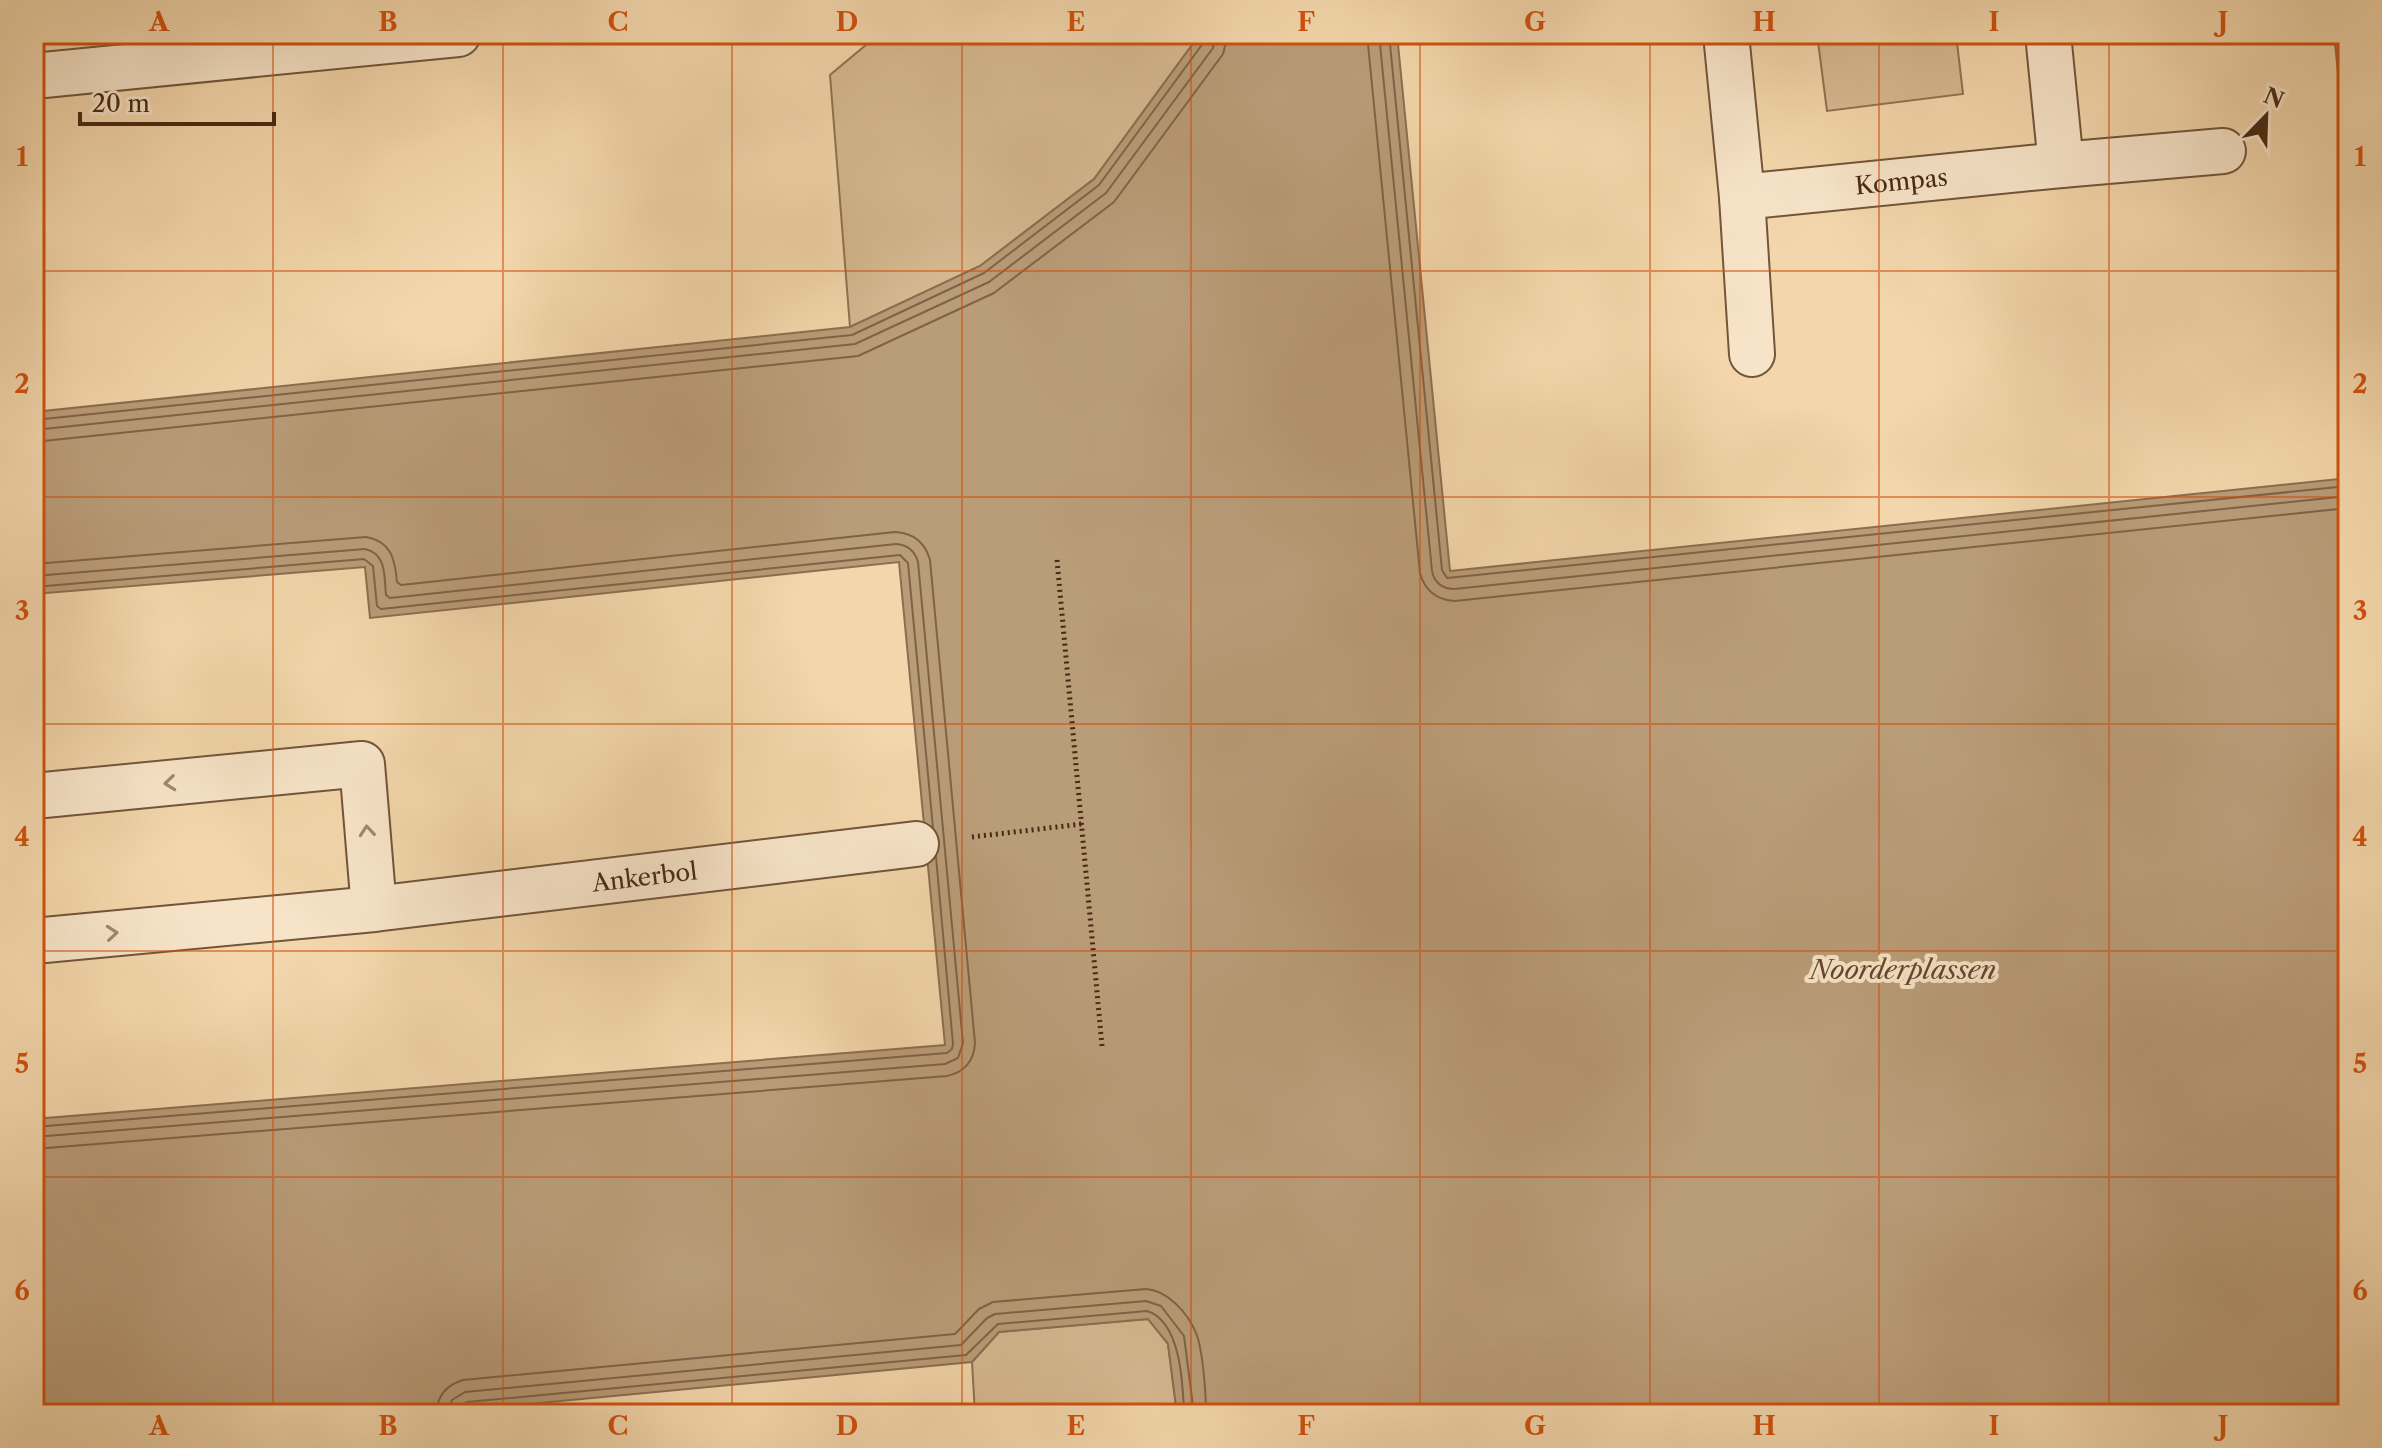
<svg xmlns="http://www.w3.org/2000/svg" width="2382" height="1448" font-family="'Libre Caslon Text',serif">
  <rect width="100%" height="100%" fill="#f3d6ab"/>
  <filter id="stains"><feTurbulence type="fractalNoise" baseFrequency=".0025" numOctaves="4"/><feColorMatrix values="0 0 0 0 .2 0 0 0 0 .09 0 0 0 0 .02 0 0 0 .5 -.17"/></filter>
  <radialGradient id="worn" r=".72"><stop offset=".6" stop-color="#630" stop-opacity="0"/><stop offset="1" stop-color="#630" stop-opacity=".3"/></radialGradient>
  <!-- green -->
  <g fill="#d6b991" stroke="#8f7252" stroke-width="2">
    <path d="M 879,34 L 1200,34 L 1094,179 L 980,266 L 850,327 L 830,75 Z"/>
    <path d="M 1817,34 L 1956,34 L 1963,94 L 1827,111 Z"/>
    <path d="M 1148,1319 L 1168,1344 L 1177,1414 L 975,1414 L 972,1362 L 999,1332 Z"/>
  </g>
  <!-- water -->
  <g fill="#b99c78" stroke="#8c6e50" stroke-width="2">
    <path d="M 1200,34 L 1397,34 L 1450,571 L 2348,478 L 2348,1414 L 1177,1414 L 1168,1344 L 1148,1319 L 999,1332 L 972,1362 L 425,1414 L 34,1414 L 34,1119 L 945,1045 L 899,562 L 370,618 L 365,567 L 34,594 L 34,412 L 850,327 L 980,266 L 1094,179 Z"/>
    <path d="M 2334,34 L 2348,34 L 2348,121 L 2343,121 Z"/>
  </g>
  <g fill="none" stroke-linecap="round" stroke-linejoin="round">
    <!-- shore -->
    <g stroke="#806346" stroke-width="2">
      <path d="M 1367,34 L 1420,573 C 1425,591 1436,600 1455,601 L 2348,508"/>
      <path d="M 1379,34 L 1432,571 C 1434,582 1442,589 1454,589 L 2348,496"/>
      <path d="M 1389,34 L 1442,570 L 1447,578 L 2348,486"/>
      <path d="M 34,420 L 852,335 L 984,273 L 1099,185 L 1204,42 L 1206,34"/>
      <path d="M 34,430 L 855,344 L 989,282 L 1106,193 L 1213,48 L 1216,34"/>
      <path d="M 34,442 L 858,356 L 994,293 L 1114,202 L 1223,54 L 1228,34"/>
      <path d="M 34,564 L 366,537 C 391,541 395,559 397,582 L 401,585 L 895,532 C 913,533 925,542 930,560 L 975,1043 C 974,1060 965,1072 947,1076 L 34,1149"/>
      <path d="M 34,576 L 365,549 C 387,554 384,576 386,595 L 390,598 L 896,544 C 908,545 915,551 918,562 L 963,1043 L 958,1058 L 945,1064 L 34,1137"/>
      <path d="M 34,587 L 364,559 L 373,566 L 377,606 L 381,609 L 900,555 L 908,563 L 933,828"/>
      <path d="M 34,1127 L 947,1053 L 952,1049 L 953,1044 L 936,857"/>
      <path d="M 436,1414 C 437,1396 446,1385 463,1380 L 955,1334 L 979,1309 L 993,1302 L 1146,1289 C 1167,1290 1188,1313 1196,1333 C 1203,1350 1206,1395 1206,1414"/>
      <path d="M 448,1414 L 452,1400 L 465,1392 L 961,1345 L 987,1318 L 995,1314 L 1146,1301 L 1161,1306 L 1184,1336 L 1194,1414"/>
      <path d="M 458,1414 L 460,1406 L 467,1402 L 966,1355 L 998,1324 L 1147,1311 C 1181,1321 1183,1385 1184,1414"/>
    </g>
    <defs>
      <g id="minor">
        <path id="s1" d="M 1726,34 L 1742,197 L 2061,165 L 2048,34"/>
        <path d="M 34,76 L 458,34"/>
        <path d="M 2061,165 L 2223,151"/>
        <path d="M 1742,197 L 1752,354"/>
        <path d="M 34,796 L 362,764 L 374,909"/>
        <path id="s2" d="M 34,941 L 374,909 L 916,844"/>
      </g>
    </defs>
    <!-- minor casing -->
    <use href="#minor" stroke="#73553a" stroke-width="48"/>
    <!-- path -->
    <g stroke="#482a14" stroke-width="5" stroke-dasharray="2 4" stroke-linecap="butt">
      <path d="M 1057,560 L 1102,1046"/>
      <path d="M 972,837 L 1082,824"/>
    </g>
    <!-- minor -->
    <use href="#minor" stroke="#f7e4c8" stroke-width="44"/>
  </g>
  <!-- one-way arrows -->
  <defs><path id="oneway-chevron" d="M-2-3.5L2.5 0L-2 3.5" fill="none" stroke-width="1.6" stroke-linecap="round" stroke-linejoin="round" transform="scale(2)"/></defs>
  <g stroke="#a0876e">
    <use href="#oneway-chevron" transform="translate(170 783) rotate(174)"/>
    <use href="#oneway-chevron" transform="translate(367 831) rotate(-95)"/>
    <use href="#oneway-chevron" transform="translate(112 933) rotate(-5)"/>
  </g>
  <!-- grid -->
  <path fill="none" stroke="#d0520d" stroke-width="2" stroke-opacity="0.55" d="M 273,34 L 273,1414M 503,34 L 503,1414M 732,34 L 732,1414M 962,34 L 962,1414M 1191,34 L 1191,1414M 1420,34 L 1420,1414M 1650,34 L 1650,1414M 1879,34 L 1879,1414M 2109,34 L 2109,1414M 34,271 L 2348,271M 34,497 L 2348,497M 34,724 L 2348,724M 34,951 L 2348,951M 34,1177 L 2348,1177"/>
  <g text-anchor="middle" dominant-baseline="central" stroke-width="8" stroke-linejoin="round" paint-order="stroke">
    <!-- street labels -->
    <g font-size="24" fill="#482a14" stroke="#f7e4c8">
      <text stroke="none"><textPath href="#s1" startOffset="324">Kompas</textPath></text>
      <text stroke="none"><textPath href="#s2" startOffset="614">Ankerbol</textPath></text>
    </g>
    <!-- water labels -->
    <g font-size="26" font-style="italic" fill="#64462d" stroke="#f7e4c8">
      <text x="1903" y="970">Noorderplassen</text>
    </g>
  </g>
  <!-- margin -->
  <rect width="2382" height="1448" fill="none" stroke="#f3d6ab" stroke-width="88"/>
  <!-- north arrow -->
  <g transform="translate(2266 116) rotate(23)" stroke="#f7e4c8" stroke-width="6" paint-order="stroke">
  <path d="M0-6L14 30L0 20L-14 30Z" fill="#482a14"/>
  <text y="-12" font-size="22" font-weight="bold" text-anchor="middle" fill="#482a14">N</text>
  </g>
  <!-- scale -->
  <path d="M80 112v12h194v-12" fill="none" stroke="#482a14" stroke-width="4"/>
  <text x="92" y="112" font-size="24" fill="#482a14" stroke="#f7e4c8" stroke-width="6" paint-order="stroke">20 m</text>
  <rect x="44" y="44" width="2294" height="1360" fill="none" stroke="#d0520d" stroke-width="3"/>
  <g font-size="26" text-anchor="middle" font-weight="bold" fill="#d0520d">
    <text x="159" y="31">A</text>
    <text x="388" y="31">B</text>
    <text x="618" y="31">C</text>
    <text x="847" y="31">D</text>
    <text x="1076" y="31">E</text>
    <text x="1306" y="31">F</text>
    <text x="1535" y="31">G</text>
    <text x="1764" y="31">H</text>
    <text x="1994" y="31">I</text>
    <text x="2223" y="31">J</text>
    <text x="22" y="166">1</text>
    <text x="2360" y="166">1</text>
    <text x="22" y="393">2</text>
    <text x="2360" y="393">2</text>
    <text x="22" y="620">3</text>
    <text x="2360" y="620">3</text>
    <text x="22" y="846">4</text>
    <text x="2360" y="846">4</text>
    <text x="22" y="1073">5</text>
    <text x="2360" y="1073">5</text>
    <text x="22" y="1300">6</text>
    <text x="2360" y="1300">6</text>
    <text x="159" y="1435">A</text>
    <text x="388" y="1435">B</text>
    <text x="618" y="1435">C</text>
    <text x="847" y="1435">D</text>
    <text x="1076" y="1435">E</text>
    <text x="1306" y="1435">F</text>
    <text x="1535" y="1435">G</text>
    <text x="1764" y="1435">H</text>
    <text x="1994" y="1435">I</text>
    <text x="2223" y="1435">J</text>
  </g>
  <rect width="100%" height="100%" filter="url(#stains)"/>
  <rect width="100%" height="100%" fill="url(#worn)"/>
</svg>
